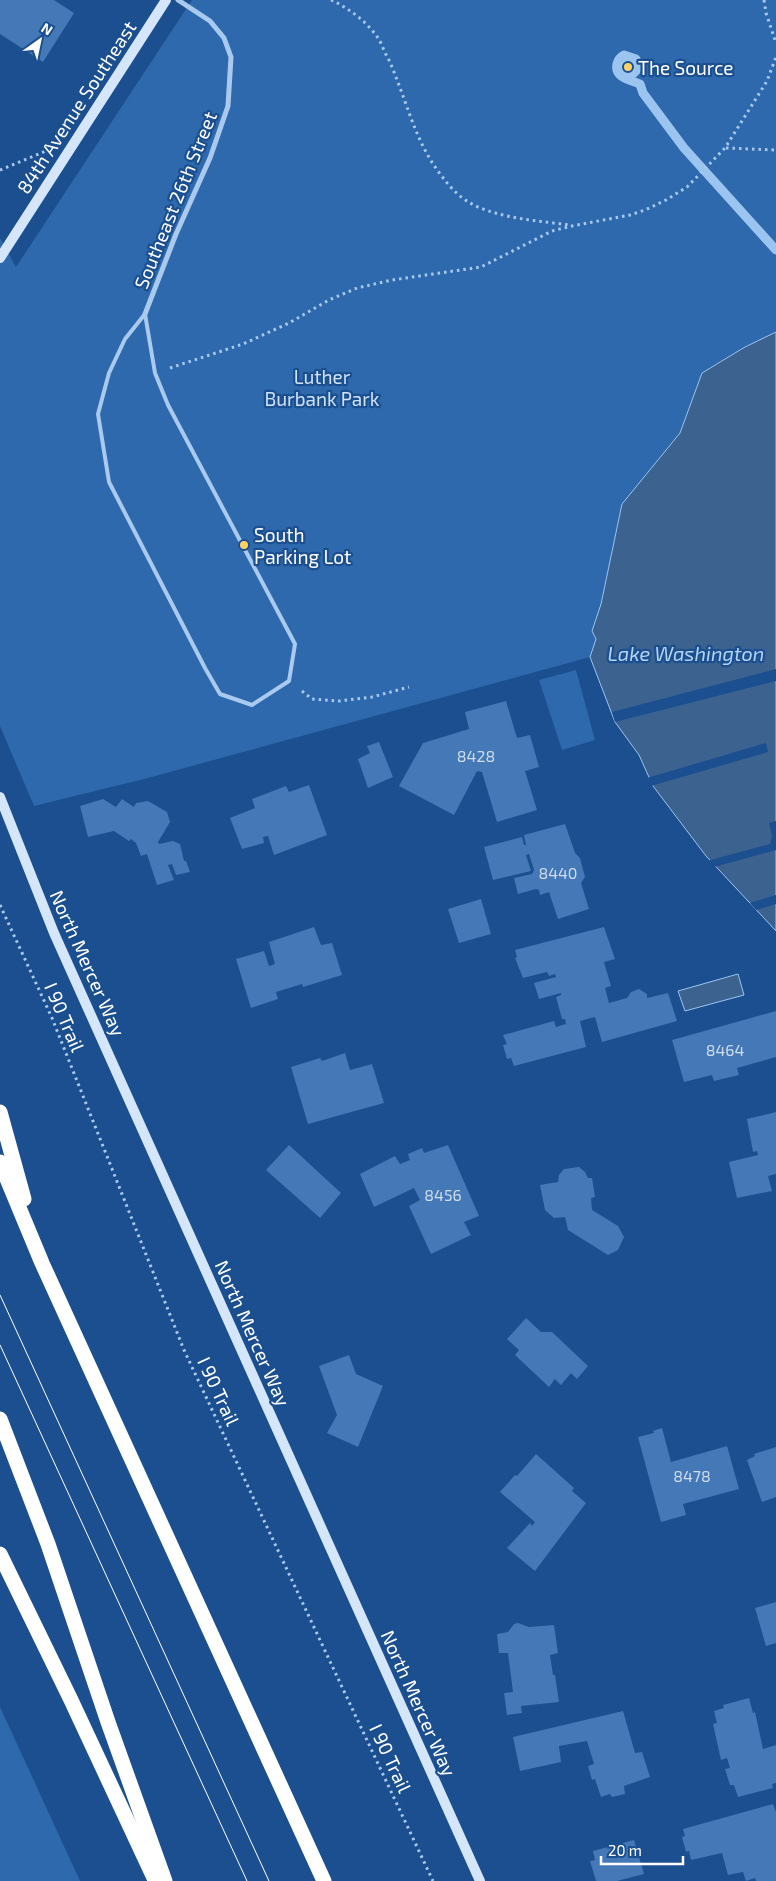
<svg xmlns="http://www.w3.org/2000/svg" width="776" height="1881" font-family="'Exo 2',sans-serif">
  <rect width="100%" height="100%" fill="#1b4f8f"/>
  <!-- green -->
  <g fill="#2e69ad">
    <path d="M 192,0 L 776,0 L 776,332 L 745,347 L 702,373 L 680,433 L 622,504 L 601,604 L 592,631 L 596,639 L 590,657 L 148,778 L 34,806 L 0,726 L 0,238 L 16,267 Z"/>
    <path d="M 576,670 L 595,740 L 562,750 L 539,680 Z"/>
    <path d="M 0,1707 L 80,1881 L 0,1881 Z"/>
  </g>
  <!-- water -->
  <g fill="#3c6290" stroke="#9cc4f0">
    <path d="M 776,332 L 776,931 L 706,856 L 653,786 L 639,755 L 615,722 L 590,657 L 596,639 L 592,631 L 601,604 L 622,504 L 680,433 L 702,373 L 745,347 Z"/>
    <path d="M 738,974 L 744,995 L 685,1011 L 678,991 Z"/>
  </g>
  <!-- pier -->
  <g fill="#1b4f8f">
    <path d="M 776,669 L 776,681 L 615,722 L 612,712 Z"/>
    <path d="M 766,743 L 768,752 L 651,786 L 647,778 Z"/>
    <path d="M 776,821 L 776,850 L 714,867 L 707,861 L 770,844 L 772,836 L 769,823 Z"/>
    <path d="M 776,895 L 776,904 L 756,910 L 750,903 Z"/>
  </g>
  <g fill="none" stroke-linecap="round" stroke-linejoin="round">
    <!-- stream -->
    <path stroke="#9cc4f0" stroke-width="9" d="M 628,67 L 634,69 L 632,62 L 627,60 L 622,61 L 621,66 L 622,70 L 630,75 C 638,72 639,67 636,59 L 624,55 C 620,57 618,60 617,64 C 614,78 631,80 640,84 L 643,93 L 684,148 L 776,250"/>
  </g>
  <!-- building -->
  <g fill="#4478b7">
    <path d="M 0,0 L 54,0 L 74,13 L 43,62 L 0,34 Z"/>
    <path d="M 506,701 L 517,738 L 530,735 L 539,767 L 525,771 L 537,810 L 497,822 L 482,772 L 477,771 L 454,815 L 399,786 L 423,743 L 469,729 L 465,712 Z"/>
    <path d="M 379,742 L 393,777 L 368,788 L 358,759 L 370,753 L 367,746 Z"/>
    <path d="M 309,785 L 327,835 L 274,855 L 268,836 L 263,837 L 264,843 L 242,849 L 230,818 L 255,808 L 252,799 L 286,786 L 289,792 Z"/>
    <path d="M 103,799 L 116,807 L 122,799 L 134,807 L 136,803 L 148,801 L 167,812 L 170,822 L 158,842 L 159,844 L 173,841 L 180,844 L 184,861 L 186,861 L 190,872 L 176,875 L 172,864 L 168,865 L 174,880 L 157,885 L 147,854 L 141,856 L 136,843 L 131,839 L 129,841 L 114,831 L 88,837 L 80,806 Z"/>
    <path d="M 565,824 L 575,853 L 580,858 L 585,877 L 581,883 L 589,909 L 558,919 L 549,892 L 540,895 L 539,890 L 536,889 L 518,894 L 514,878 L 532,874 L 534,870 L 529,854 L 526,855 L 531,871 L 493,880 L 484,847 L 522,837 L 524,845 L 526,845 L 524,835 Z"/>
    <path d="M 481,899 L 491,934 L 459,943 L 448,909 Z"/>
    <path d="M 314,927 L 321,945 L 332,943 L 342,975 L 303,987 L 302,984 L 276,992 L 278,999 L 251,1008 L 236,959 L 264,951 L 269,966 L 275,964 L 269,942 Z"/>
    <path d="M 604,927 L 615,959 L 604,962 L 611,986 L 605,988 L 609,1003 L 627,998 L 631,992 L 639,989 L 647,994 L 647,998 L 668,993 L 677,1021 L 602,1042 L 595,1017 L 580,1021 L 586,1047 L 514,1066 L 511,1058 L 507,1059 L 503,1045 L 507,1044 L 503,1035 L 554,1021 L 556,1027 L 566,1024 L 565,1019 L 562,1019 L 556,997 L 561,995 L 561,993 L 539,999 L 534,983 L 556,977 L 555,974 L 549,976 L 547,972 L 523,978 L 515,958 L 517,957 L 515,950 Z"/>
    <path d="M 776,1011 L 776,1057 L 737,1068 L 739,1075 L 714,1081 L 712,1075 L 684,1082 L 672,1040 Z"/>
    <path d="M 345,1053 L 350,1070 L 372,1064 L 384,1103 L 308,1124 L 291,1067 L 320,1058 L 322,1061 Z"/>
    <path d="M 776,1112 L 776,1174 L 768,1176 L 772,1191 L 737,1198 L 729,1162 L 758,1155 L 757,1151 L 753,1152 L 747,1119 Z"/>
    <path d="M 289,1145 L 341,1193 L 320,1218 L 266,1170 Z"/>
    <path d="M 448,1145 L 479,1216 L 464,1222 L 471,1235 L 431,1254 L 409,1206 L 420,1200 L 414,1188 L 374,1207 L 360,1174 L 395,1156 L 400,1164 L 410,1160 L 408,1154 L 422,1148 L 424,1153 Z"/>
    <path d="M 579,1167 L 585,1172 L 588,1178 L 592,1178 L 595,1197 L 591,1198 L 592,1210 L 618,1226 L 624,1237 L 618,1250 L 608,1255 L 568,1230 L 565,1217 L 554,1218 L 545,1210 L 540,1185 L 558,1182 L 559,1175 L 564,1169 Z"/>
    <path d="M 526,1318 L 541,1332 L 552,1332 L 588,1366 L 577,1379 L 571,1373 L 561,1385 L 555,1379 L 549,1387 L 515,1355 L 519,1350 L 507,1339 Z"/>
    <path d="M 349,1355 L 356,1374 L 383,1386 L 358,1447 L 327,1433 L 337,1415 L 319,1366 Z"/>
    <path d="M 662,1428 L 671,1462 L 727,1446 L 739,1489 L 683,1504 L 686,1515 L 661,1522 L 638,1437 L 654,1433 L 653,1431 Z"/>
    <path d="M 776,1447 L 776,1497 L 762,1502 L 747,1460 L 755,1456 L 754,1454 Z"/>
    <path d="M 536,1454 L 574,1488 L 572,1491 L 586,1503 L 535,1571 L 507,1548 L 530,1523 L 532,1526 L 535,1522 L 500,1492 L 515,1475 L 517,1476 Z"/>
    <path d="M 776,1602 L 776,1643 L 766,1646 L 755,1608 Z"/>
    <path d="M 518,1623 L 529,1627 L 554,1625 L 558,1653 L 550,1655 L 553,1675 L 555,1675 L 559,1702 L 521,1706 L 522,1713 L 507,1715 L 504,1693 L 513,1692 L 508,1653 L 499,1653 L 497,1634 L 508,1632 L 514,1624 Z"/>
    <path d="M 749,1698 L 753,1713 L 755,1712 L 763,1749 L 776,1745 L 776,1783 L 772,1784 L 773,1788 L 738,1797 L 734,1785 L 730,1785 L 725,1769 L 730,1768 L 727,1758 L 721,1760 L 713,1724 L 717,1723 L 714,1711 L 724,1708 L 723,1705 Z"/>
    <path d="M 623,1711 L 635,1753 L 642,1752 L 650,1777 L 624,1786 L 625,1794 L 612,1797 L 610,1794 L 601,1797 L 595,1779 L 592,1780 L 588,1766 L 594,1764 L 587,1741 L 559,1746 L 561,1762 L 520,1771 L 513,1737 Z"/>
    <path d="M 773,1804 L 776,1812 L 776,1881 L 756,1881 L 755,1878 L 746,1881 L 743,1872 L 728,1875 L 722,1853 L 691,1860 L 689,1851 L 686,1852 L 682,1837 L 685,1836 L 683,1829 Z"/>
    <path d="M 634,1840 L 644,1874 L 617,1881 L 596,1881 L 590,1861 L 595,1860 L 593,1851 Z"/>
  </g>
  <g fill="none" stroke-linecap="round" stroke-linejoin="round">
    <!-- path -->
    <g stroke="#a9c9ee" stroke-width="3" stroke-dasharray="2.5 4" stroke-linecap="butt">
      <path d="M 331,0 C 349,8 367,22 378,38 C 382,44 384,52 388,58 C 406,97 414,141 441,175 C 451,189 462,200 478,207 C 507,219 539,221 570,225"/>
      <path d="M 764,0 L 766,13 L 776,43"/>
      <path d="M 726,148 L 776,150"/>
      <path d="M 0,170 L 46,151"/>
      <path d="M 170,368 L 243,344 L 289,323 L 329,300 L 357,288 L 392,280 L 481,267 L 552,231 L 572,226 L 630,215 L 645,210 L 666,200 L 687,187 L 725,148 L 767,81 L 776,57"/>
      <path d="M 302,691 L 312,699 L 339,701 L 372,697 L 409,687"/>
      <path d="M 0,905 L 52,1018 L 184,1350 L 433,1881"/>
    </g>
    <!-- lane -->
    <path stroke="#a9c9ee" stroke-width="4" d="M 145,314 L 155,373 L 168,405 L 295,644 L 289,681 L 252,705 L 220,694 L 205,668 L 109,482 L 98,414 L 109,373 L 125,339 Z"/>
    <!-- street -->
    <path stroke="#a9c9ee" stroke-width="5" d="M 145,314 L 176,234 L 210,158 L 228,106 L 231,57 L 224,38 L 210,21 L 178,0"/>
    <!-- secondary -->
    <g stroke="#d6e6fa" stroke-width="10">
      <path d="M 0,258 L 166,0"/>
      <path d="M 0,797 L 54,933 L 480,1881"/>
    </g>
    <!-- highway -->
    <g stroke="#fff" stroke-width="15">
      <path d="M 0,1112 L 24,1199"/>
      <path d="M 0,1162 L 42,1263 L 324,1881"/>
      <path d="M 0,1419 L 48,1544 L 108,1722 L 165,1881"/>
      <path d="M 0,1554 L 71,1700 L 155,1880"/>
    </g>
    <!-- tram -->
    <g stroke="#fff" stroke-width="1">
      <path d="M 0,1295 L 269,1881"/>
      <path d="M 0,1345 L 247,1881"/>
    </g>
  </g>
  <!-- markers -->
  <g fill="#ffd166" stroke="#1b4f8f" stroke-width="2">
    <circle cx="628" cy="67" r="5"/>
    <circle cx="244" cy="545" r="5"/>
  </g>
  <g text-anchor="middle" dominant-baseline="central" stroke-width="4.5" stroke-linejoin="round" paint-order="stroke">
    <!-- number labels -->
    <g font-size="16" fill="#d0dded">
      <text x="476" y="755">8428</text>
      <text x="558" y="872">8440</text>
      <text x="725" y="1049">8464</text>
      <text x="443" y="1194">8456</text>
      <text x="692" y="1475">8478</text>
    </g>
    <!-- poi labels -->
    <g font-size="19" fill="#fff" stroke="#1b4f8f" text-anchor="start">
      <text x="638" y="67">The Source</text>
      <text x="254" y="534">South<tspan x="254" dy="22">Parking Lot</tspan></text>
    </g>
    <!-- street labels -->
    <g font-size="19" fill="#fff" stroke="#1b4f8f">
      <text transform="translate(76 107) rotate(-57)">84th Avenue Southeast</text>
      <text transform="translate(175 200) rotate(-68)">Southeast 26th Street</text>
      <text transform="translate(88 963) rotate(66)">North Mercer Way</text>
      <text transform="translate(65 1017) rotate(67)">I 90 Trail</text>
      <text transform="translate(253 1333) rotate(66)">North Mercer Way</text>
      <text transform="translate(219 1391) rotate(65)">I 90 Trail</text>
      <text transform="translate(419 1703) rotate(66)">North Mercer Way</text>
      <text transform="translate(391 1758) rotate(65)">I 90 Trail</text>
    </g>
    <!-- park labels -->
    <g font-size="19" fill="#cfe3fa" stroke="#1b4f8f">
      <text x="322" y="376">Luther<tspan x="322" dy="22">Burbank Park</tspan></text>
    </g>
    <!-- water labels -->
    <g font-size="20" font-style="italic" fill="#b5d3f5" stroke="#1b4f8f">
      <text x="686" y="653">Lake Washington</text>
    </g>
  </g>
  <!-- north arrow -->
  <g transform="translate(40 40) rotate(33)" stroke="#1b4f8f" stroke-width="4" paint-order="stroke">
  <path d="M0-4L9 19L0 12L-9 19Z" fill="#ffffff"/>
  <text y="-8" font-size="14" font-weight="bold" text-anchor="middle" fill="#ffffff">N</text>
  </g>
  <!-- scale -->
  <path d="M601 1856v8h82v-8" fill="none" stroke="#ffffff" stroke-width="2.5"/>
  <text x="608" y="1856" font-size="15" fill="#ffffff" stroke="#1b4f8f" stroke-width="4" paint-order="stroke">20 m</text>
</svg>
